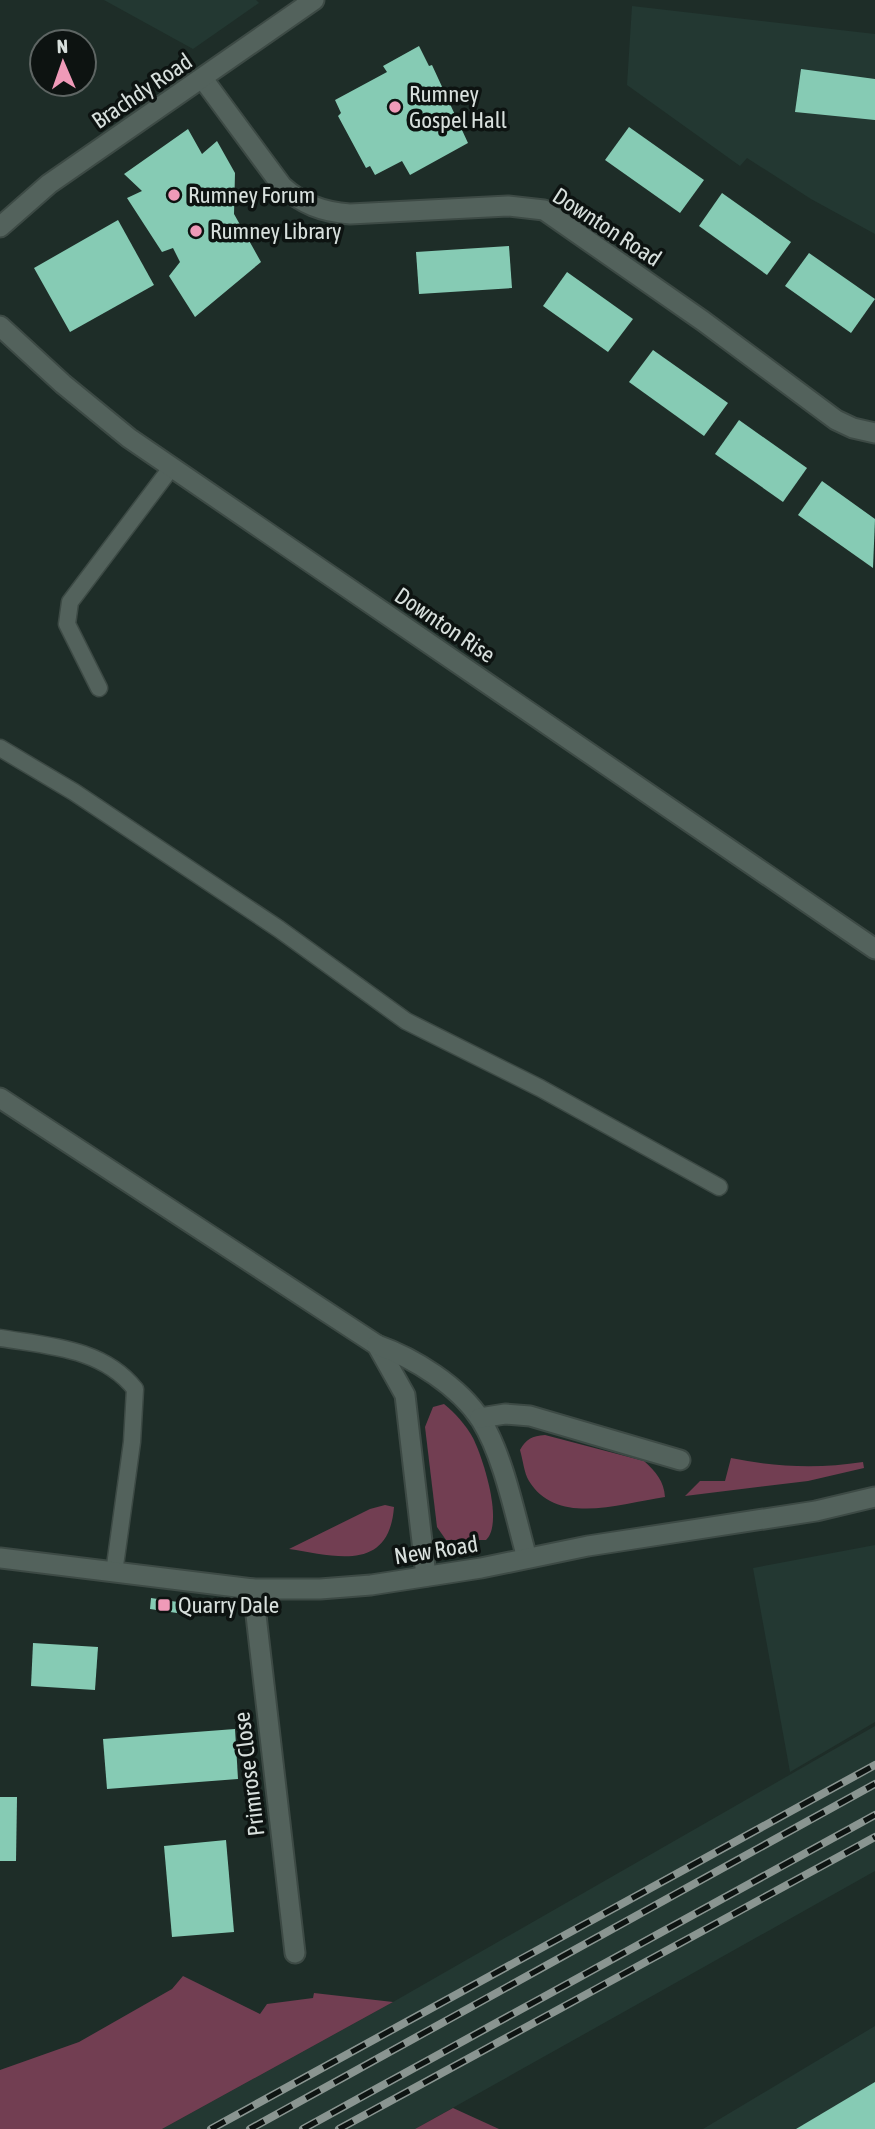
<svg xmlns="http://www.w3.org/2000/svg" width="875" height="2129" font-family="'Asap Condensed',sans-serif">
  <rect width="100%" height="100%" fill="#1e2d28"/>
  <!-- built -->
  <g fill="#233832">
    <path d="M 104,0 L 256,0 L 259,3 L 193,49 Z"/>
    <path d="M 632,6 L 875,34 L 875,234 L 811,199 L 747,158 L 740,166 L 627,85 Z"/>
    <path d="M 875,1545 L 875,1722 L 790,1772 L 753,1568 Z"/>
    <path d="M 875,1726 L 875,1871 L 415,2129 L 162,2129 L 393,2002 Z"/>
    <path d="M 875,2026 L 875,2129 L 703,2129 Z"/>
  </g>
  <!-- green -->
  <g fill="#723e52">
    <path d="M 444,1404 C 455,1413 466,1425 473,1438 C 483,1458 504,1523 486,1540 L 446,1540 L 437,1527 L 425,1427 L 433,1407 Z"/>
    <path d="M 545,1435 L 644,1461 C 656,1472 664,1481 665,1497 C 622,1503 557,1527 529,1481 C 524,1473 523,1460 520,1450 C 526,1439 532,1436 545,1435 Z"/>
    <path d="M 731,1458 C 775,1467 818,1469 863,1462 L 864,1468 L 808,1481 L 685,1496 L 700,1481 L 725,1481 Z"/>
    <path d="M 385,1505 L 394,1507 C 389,1573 335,1556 289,1549 L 370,1509 Z"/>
    <path d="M 183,1976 L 260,2014 L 267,2004 L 313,1998 L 314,1993 L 393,2002 L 162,2129 L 0,2129 L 0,2070 L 79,2042 L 172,1989 Z"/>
    <path d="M 453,2108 L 499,2129 L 415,2129 Z"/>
  </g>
  <!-- building -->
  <g fill="#86cbb4">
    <path d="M 419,46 L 429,66 L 432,65 L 468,143 L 410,175 L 402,161 L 375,175 L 370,166 L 366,168 L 338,116 L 341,113 L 335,100 L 387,72 L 383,66 Z"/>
    <path d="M 801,69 L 875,79 L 875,120 L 795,112 Z"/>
    <path d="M 629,127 L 704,180 L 680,213 L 605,160 Z"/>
    <path d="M 188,129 L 202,154 L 217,141 L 235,173 L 234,214 L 261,262 L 195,317 L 169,276 L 180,262 L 173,248 L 162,252 L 127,198 L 142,191 L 124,174 Z"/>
    <path d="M 722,193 L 791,242 L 767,275 L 699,226 Z"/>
    <path d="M 118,220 L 154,285 L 70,332 L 34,268 Z"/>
    <path d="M 509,246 L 512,288 L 419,294 L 416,252 Z"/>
    <path d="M 809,253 L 875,299 L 851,333 L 785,286 Z"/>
    <path d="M 567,272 L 633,319 L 608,352 L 543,306 Z"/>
    <path d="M 653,350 L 728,403 L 704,436 L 629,382 Z"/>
    <path d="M 739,420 L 807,468 L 783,502 L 715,454 Z"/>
    <path d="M 822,481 L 875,519 L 873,568 L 798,515 Z"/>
    <path d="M 151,1598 L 178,1602 L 177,1613 L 150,1609 Z"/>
    <path d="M 33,1643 L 98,1647 L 95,1690 L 31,1686 Z"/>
    <path d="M 235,1729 L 238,1779 L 107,1789 L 103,1739 Z"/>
    <path d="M 0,1797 L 17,1797 L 16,1861 L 0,1861 Z"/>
    <path d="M 226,1840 L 234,1932 L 172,1937 L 164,1846 Z"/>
    <path d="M 875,2082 L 875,2129 L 796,2129 Z"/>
  </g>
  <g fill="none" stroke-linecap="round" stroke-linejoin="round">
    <defs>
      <g id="service">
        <path d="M 99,688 L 67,624 L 70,602 L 171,468"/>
        <path d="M 0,748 L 74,792 L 279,929 L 406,1021 L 540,1088 L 719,1187"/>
        <path d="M 0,1338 C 48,1346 103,1348 135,1389 L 132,1442 L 114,1573"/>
      </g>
      <g id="minor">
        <path d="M 203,79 L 282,186 C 302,204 322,212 350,214 L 508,206 L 544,210 L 703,321 L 836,420 L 853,428 L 875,433"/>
        <path d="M 0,227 L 49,184 L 314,0"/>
        <path d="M 0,326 L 63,384 L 129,438 L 875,949"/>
        <path d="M 0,1098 L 377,1345 L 405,1395 L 426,1576"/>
        <path d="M 377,1345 C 414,1358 459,1386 481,1420 C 504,1457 515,1516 527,1558"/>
        <path d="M 480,1418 L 505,1414 L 530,1416 L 680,1460"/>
        <path d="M 253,1589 L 295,1953"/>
      </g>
      <path id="tertiary" d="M 0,1558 L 253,1589 L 320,1589 L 371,1585 L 481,1568 L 588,1546 L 816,1511 L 875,1497"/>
    </defs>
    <!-- service casing -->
    <use href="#service" stroke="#3d4a45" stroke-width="19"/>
    <!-- minor casing -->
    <use href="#minor" stroke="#3d4a45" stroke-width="23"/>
    <!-- tertiary casing -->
    <use href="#tertiary" stroke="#3d4a45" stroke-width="23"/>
    <!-- service -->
    <use href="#service" stroke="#53625c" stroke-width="16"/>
    <!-- minor -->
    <use href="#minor" stroke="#53625c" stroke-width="19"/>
    <!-- tertiary -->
    <use href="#tertiary" stroke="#53625c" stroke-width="19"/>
    <defs>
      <g id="rail">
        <path d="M 211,2129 L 875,1765"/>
        <path d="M 250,2129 L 875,1784"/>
        <path d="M 303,2129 L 875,1815"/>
        <path d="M 339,2129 L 875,1837"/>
      </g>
    </defs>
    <!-- rail casing -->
    <use href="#rail" stroke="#8a9591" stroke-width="8"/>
    <!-- rail -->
    <use href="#rail" stroke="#0d1311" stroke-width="5" stroke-dasharray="16" stroke-linecap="butt"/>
  </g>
  <!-- markers -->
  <g fill="#ef9ab8" stroke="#0d1311" stroke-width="2.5">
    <circle cx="395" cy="107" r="7"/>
    <circle cx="174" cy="195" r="7"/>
    <circle cx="196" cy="231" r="7"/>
    <rect x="157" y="1598" width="14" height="14" rx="3.5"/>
  </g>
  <g text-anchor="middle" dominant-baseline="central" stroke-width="7" stroke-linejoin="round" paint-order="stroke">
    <!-- street labels -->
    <g font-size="23" fill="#d8e0dd" stroke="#0d1311">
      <text transform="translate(142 91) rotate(-34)">Brachdy Road</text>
      <text transform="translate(607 227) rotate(33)">Downton Road</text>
      <text transform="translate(445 625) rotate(34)">Downton Rise</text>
      <text transform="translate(436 1550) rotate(-9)">New Road</text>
      <text transform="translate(249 1774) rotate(-97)">Primrose Close</text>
    </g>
    <!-- poi labels -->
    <g font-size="23" fill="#d8e0dd" stroke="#0d1311" text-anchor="start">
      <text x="409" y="94">Rumney<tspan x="409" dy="26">Gospel Hall</tspan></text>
      <text x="188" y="195">Rumney Forum</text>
      <text x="210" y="231">Rumney Library</text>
      <text x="178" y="1605">Quarry Dale</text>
    </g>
  </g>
  <!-- north arrow -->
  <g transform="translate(63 63) rotate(358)"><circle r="33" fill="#0d1311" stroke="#5e6563" stroke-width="2"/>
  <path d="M0-5L12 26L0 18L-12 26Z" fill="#ef9ab8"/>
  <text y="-10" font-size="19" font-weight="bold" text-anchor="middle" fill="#d8e0dd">N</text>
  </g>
</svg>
